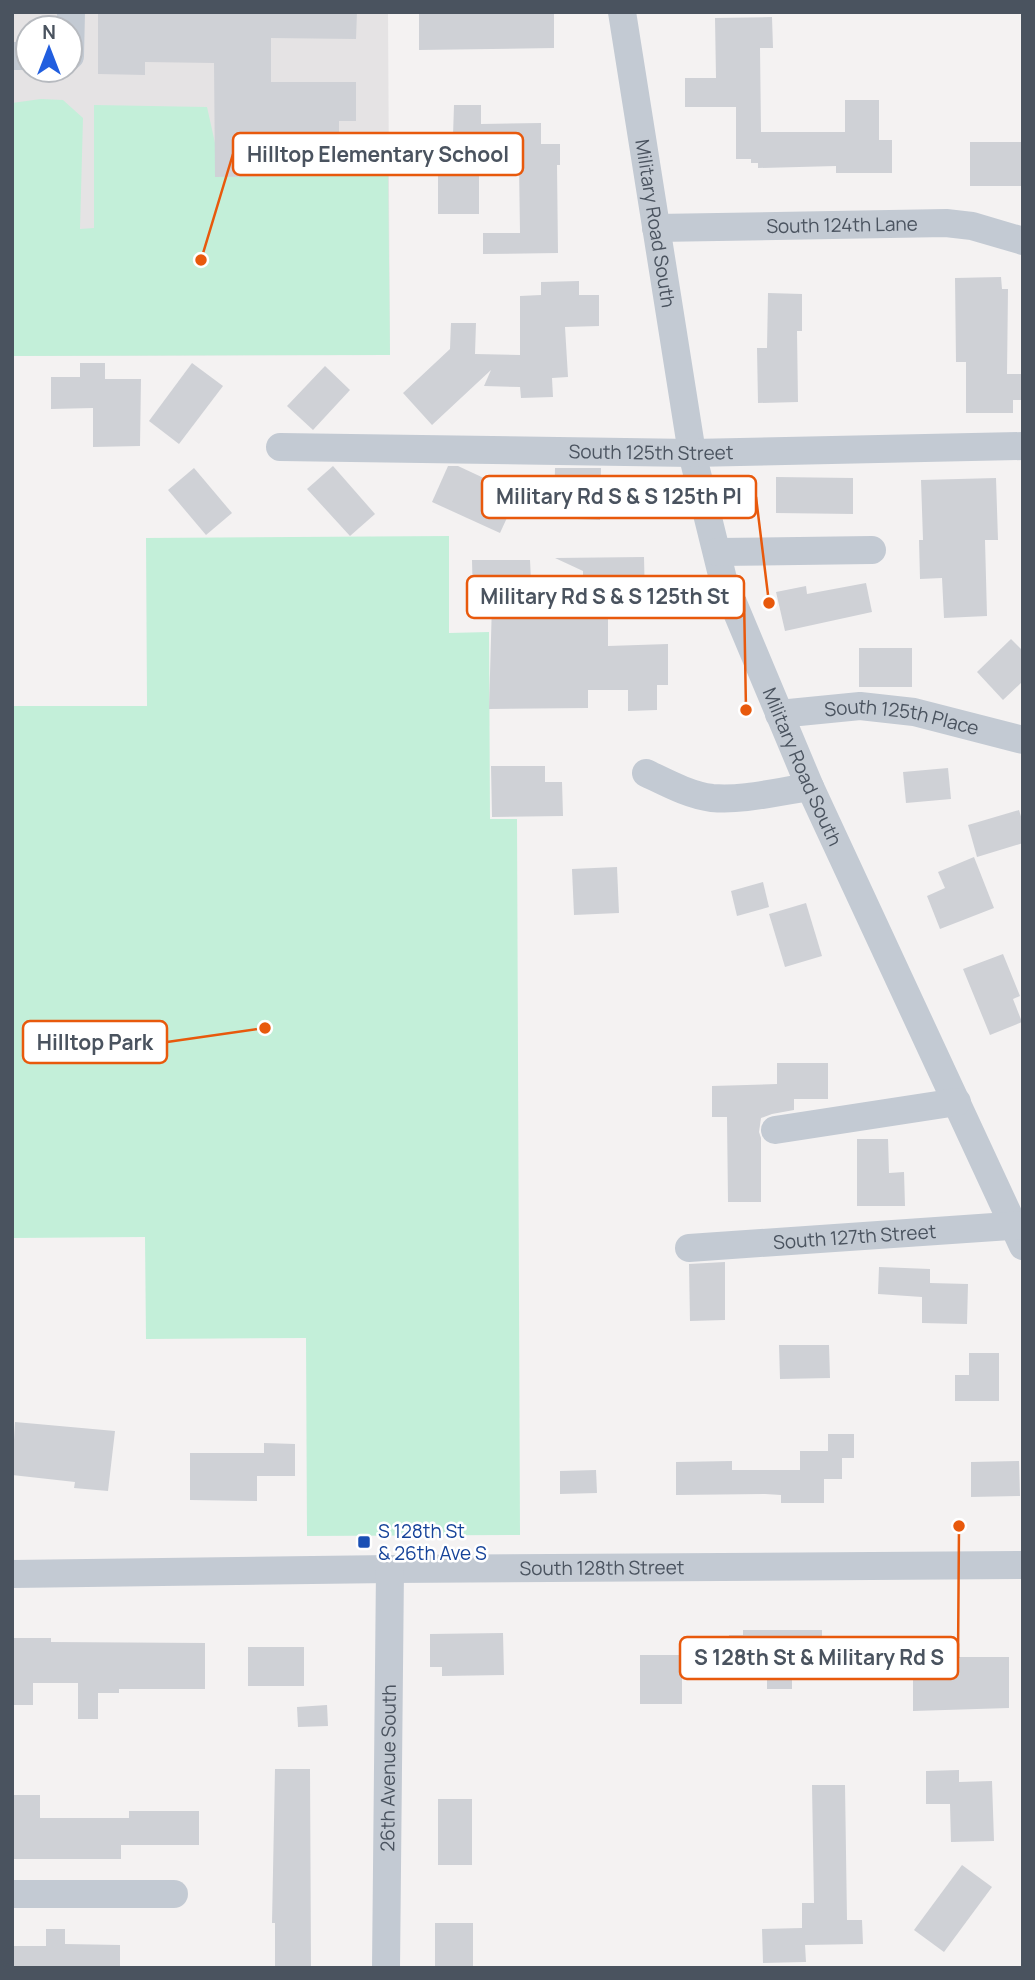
<svg xmlns="http://www.w3.org/2000/svg" width="1035" height="1980" font-family="Manrope,sans-serif">
  <rect width="100%" height="100%" fill="#f4f2f2"/>
  <!-- education -->
  <path fill="#e5e3e4" fill-rule="evenodd" d="M 12,12 L 388,12 L 390,355 L 12,356 ZM 28,28 L 70,28 L 70,70 L 28,70 Z"/>
  <!-- green -->
  <g fill="#c3efd9">
    <path d="M 41,99 L 63,100 L 83,118 L 80,229 L 94,228 L 94,105 L 207,107 L 215,143 L 215,177 L 289,176 L 289,167 L 388,166 L 390,355 L 12,356 L 12,103 Z"/>
    <path d="M 449,536 L 449,633 L 489,632 L 490,819 L 517,819 L 520,1535 L 307,1536 L 306,1338 L 146,1339 L 145,1237 L 12,1238 L 12,706 L 147,706 L 146,538 Z"/>
  </g>
  <!-- building -->
  <g fill="#cfd1d6">
    <path d="M 98,12 L 357,12 L 356,39 L 271,38 L 271,82 L 356,82 L 356,121 L 339,121 L 339,167 L 289,167 L 290,176 L 215,177 L 214,63 L 145,62 L 145,75 L 98,74 Z"/>
    <path d="M 419,12 L 554,12 L 554,48 L 419,50 Z"/>
    <path d="M 772,17 L 773,48 L 760,48 L 761,132 L 845,132 L 845,100 L 879,100 L 879,140 L 892,140 L 892,173 L 836,173 L 836,166 L 758,168 L 758,163 L 751,163 L 751,159 L 736,159 L 736,107 L 685,107 L 685,78 L 716,78 L 715,18 Z"/>
    <path d="M 454,105 L 481,105 L 481,124 L 541,123 L 541,144 L 560,144 L 560,165 L 557,165 L 558,253 L 483,254 L 483,233 L 520,233 L 519,165 L 479,165 L 479,214 L 438,214 L 438,161 L 433,161 L 433,136 L 453,136 Z"/>
    <rect x="970" y="142" width="53" height="44"/>
    <path d="M 1001,277 L 1002,289 L 1008,289 L 1007,374 L 1021,374 L 1021,400 L 1013,400 L 1013,413 L 966,413 L 966,362 L 956,362 L 955,278 Z"/>
    <path d="M 579,281 L 579,295 L 599,295 L 599,326 L 565,327 L 568,377 L 552,378 L 553,397 L 521,398 L 520,387 L 484,386 L 491,370 L 432,425 L 403,393 L 450,349 L 451,323 L 476,323 L 475,354 L 520,355 L 520,296 L 541,295 L 541,282 Z"/>
    <path d="M 768,293 L 802,294 L 802,331 L 797,331 L 798,402 L 758,403 L 757,348 L 767,348 Z"/>
    <path d="M 80,363 L 105,363 L 105,379 L 141,379 L 140,446 L 93,447 L 93,408 L 51,409 L 51,377 L 80,377 Z"/>
    <path d="M 192,363 L 223,386 L 179,444 L 149,421 Z"/>
    <path d="M 325,366 L 350,390 L 313,430 L 287,406 Z"/>
    <path d="M 333,466 L 375,514 L 350,536 L 307,489 Z"/>
    <path d="M 448,466 L 458,466 L 518,494 L 500,533 L 432,502 Z"/>
    <path d="M 194,468 L 232,513 L 206,535 L 168,490 Z"/>
    <path d="M 555,468 L 601,468 L 600,520 L 554,518 Z"/>
    <path d="M 776,477 L 853,478 L 853,514 L 776,513 Z"/>
    <path d="M 996,478 L 998,540 L 985,540 L 987,616 L 944,618 L 942,578 L 920,579 L 919,540 L 923,540 L 921,480 Z"/>
    <path d="M 644,557 L 645,600 L 608,601 L 608,646 L 668,644 L 668,685 L 657,685 L 657,710 L 628,711 L 628,690 L 588,690 L 588,708 L 489,709 L 492,603 L 473,603 L 472,560 L 530,560 L 531,581 L 583,580 L 583,571 L 555,558 Z"/>
    <path d="M 866,583 L 872,612 L 785,631 L 776,592 L 806,586 L 807,594 Z"/>
    <path d="M 1011,639 L 1023,651 L 1023,681 L 1003,700 L 977,672 Z"/>
    <rect x="859" y="648" width="53" height="39"/>
    <path d="M 491,766 L 545,766 L 545,782 L 562,782 L 563,816 L 492,817 Z"/>
    <path d="M 948,768 L 951,799 L 906,803 L 903,772 Z"/>
    <path d="M 1019,810 L 1023,823 L 1023,843 L 977,857 L 968,825 Z"/>
    <path d="M 974,857 L 994,908 L 940,929 L 927,896 L 945,888 L 938,872 Z"/>
    <path d="M 617,867 L 619,913 L 574,915 L 572,869 Z"/>
    <path d="M 763,882 L 769,907 L 737,916 L 731,891 Z"/>
    <path d="M 806,903 L 822,956 L 785,967 L 769,914 Z"/>
    <path d="M 1003,954 L 1020,996 L 1013,999 L 1022,1022 L 990,1035 L 963,969 Z"/>
    <path d="M 777,1063 L 828,1063 L 828,1099 L 794,1099 L 794,1110 L 772,1114 L 761,1118 L 759,1132 L 761,1138 L 761,1202 L 728,1202 L 727,1117 L 712,1117 L 712,1086 L 777,1084 Z"/>
    <path d="M 857,1139 L 888,1139 L 889,1173 L 904,1172 L 905,1206 L 857,1206 Z"/>
    <path d="M 725,1262 L 725,1320 L 690,1321 L 689,1264 Z"/>
    <path d="M 879,1267 L 930,1269 L 930,1283 L 968,1284 L 967,1324 L 922,1323 L 922,1297 L 878,1294 Z"/>
    <path d="M 779,1345 L 829,1345 L 830,1378 L 780,1379 Z"/>
    <path d="M 969,1353 L 999,1353 L 999,1401 L 955,1401 L 955,1375 L 969,1375 Z"/>
    <path d="M 15,1422 L 115,1431 L 108,1491 L 74,1488 L 75,1482 L 12,1475 Z"/>
    <path d="M 828,1434 L 854,1434 L 854,1458 L 842,1458 L 842,1479 L 824,1479 L 824,1503 L 781,1503 L 781,1495 L 765,1494 L 676,1495 L 676,1462 L 732,1461 L 732,1470 L 800,1470 L 800,1451 L 828,1451 Z"/>
    <path d="M 264,1443 L 295,1444 L 295,1476 L 257,1476 L 257,1501 L 190,1500 L 190,1453 L 264,1453 Z"/>
    <path d="M 1019,1461 L 1020,1496 L 971,1497 L 971,1462 Z"/>
    <path d="M 596,1470 L 597,1493 L 560,1494 L 560,1471 Z"/>
    <path d="M 743,1630 L 822,1630 L 822,1665 L 792,1665 L 792,1689 L 767,1689 L 767,1667 L 729,1667 L 729,1635 L 743,1635 Z"/>
    <path d="M 503,1633 L 504,1675 L 442,1676 L 442,1667 L 430,1667 L 430,1634 Z"/>
    <path d="M 12,1638 L 51,1638 L 51,1642 L 205,1643 L 205,1689 L 119,1689 L 119,1693 L 98,1693 L 98,1719 L 78,1719 L 78,1683 L 33,1683 L 33,1705 L 12,1705 Z"/>
    <rect x="248" y="1647" width="56" height="39"/>
    <rect x="640" y="1655" width="42" height="49"/>
    <path d="M 959,1657 L 1009,1657 L 1009,1708 L 913,1711 L 913,1659 L 959,1659 Z"/>
    <path d="M 327,1705 L 328,1726 L 298,1727 L 297,1707 Z"/>
    <path d="M 275,1769 L 310,1769 L 311,1968 L 275,1968 L 275,1923 L 272,1923 Z"/>
    <path d="M 959,1770 L 959,1782 L 992,1781 L 994,1841 L 951,1842 L 950,1804 L 926,1804 L 926,1771 Z"/>
    <path d="M 812,1785 L 845,1785 L 847,1920 L 862,1920 L 863,1944 L 805,1945 L 806,1962 L 763,1963 L 762,1929 L 802,1928 L 802,1903 L 814,1903 Z"/>
    <path d="M 12,1795 L 40,1795 L 40,1818 L 129,1818 L 129,1811 L 199,1811 L 199,1845 L 121,1845 L 121,1859 L 12,1859 Z"/>
    <rect x="438" y="1799" width="34" height="66"/>
    <path d="M 962,1865 L 992,1887 L 944,1952 L 914,1930 Z"/>
    <rect x="435" y="1923" width="38" height="45"/>
    <path d="M 46,1929 L 65,1929 L 65,1944 L 120,1945 L 120,1968 L 12,1968 L 12,1946 L 46,1946 Z"/>
  </g>
  <g fill="none" stroke-linecap="round" stroke-linejoin="round">
    <!-- minor -->
    <g stroke="#c3cad3" stroke-width="28">
      <path id="s1" d="M 622,12 L 692,453 L 723,579 L 810,787 L 1023,1246"/>
      <path d="M 12,56 L 28,56"/>
      <path d="M 70,56 L 71,12"/>
      <path id="s2" d="M 656,228 L 946,223 L 972,226 L 1023,241"/>
      <path id="s3" d="M 280,447 L 692,453 L 1023,446"/>
      <path d="M 717,552 L 872,550"/>
      <path id="s4" d="M 779,714 L 860,706 L 914,712 L 1023,740"/>
      <path d="M 646,773 C 667,783 689,795 712,798 C 744,801 779,791 810,787"/>
      <path d="M 775,1130 L 957,1102"/>
      <path id="s5" d="M 689,1248 L 1023,1225"/>
      <path id="s6" d="M 12,1574 L 390,1569 L 1023,1565"/>
      <path d="M 12,1894 L 174,1894"/>
      <path id="s7" d="M 386,1968 L 390,1569"/>
    </g>
  </g>
  <!-- markers -->
  <rect fill="#1a4fb4" stroke="#fff" stroke-width="2.5" x="357" y="1535" width="14" height="14" rx="3.5"/>
  <g text-anchor="middle" dominant-baseline="central" stroke-width="5" stroke-linejoin="round" paint-order="stroke">
    <!-- street labels -->
    <g font-size="19" fill="#4a535f" stroke="#fff">
      <text stroke="none"><textPath href="#s1" startOffset="214">Military Road South</textPath></text>
      <text stroke="none"><textPath href="#s2" startOffset="186">South 124th Lane</textPath></text>
      <text stroke="none"><textPath href="#s3" startOffset="371">South 125th Street</textPath></text>
      <text stroke="none"><textPath href="#s4" startOffset="124">South 125th Place</textPath></text>
      <text stroke="none"><textPath href="#s1" startOffset="780">Military Road South</textPath></text>
      <text stroke="none"><textPath href="#s5" startOffset="166">South 127th Street</textPath></text>
      <text stroke="none"><textPath href="#s6" startOffset="590">South 128th Street</textPath></text>
      <text stroke="none"><textPath href="#s7" startOffset="200">26th Avenue South</textPath></text>
    </g>
    <!-- transit labels -->
    <g font-size="19" fill="#164399" stroke="#fff" text-anchor="start">
      <text x="378" y="1531">S 128th St<tspan x="378" dy="22">&amp; 26th Ave S</tspan></text>
    </g>
  </g>
  <!-- callouts -->
  <path fill="none" stroke="#e8590c" stroke-width="2.5" d="M201 260L233 154M769 603L756 497M746 710L744 597M265 1028L167 1042M959 1526L958 1658"/>
  <g fill="#e8590c" stroke="#fff" stroke-width="2.5">
    <circle cx="201" cy="260" r="7"/>
    <circle cx="769" cy="603" r="7"/>
    <circle cx="746" cy="710" r="7"/>
    <circle cx="265" cy="1028" r="7"/>
    <circle cx="959" cy="1526" r="7"/>
  </g>
  <g fill="#fff" stroke="#e8590c" stroke-width="2.5">
    <rect x="233" y="133" width="290" height="42" rx="7"/>
    <rect x="482" y="476" width="274" height="42" rx="7"/>
    <rect x="467" y="576" width="277" height="42" rx="7"/>
    <rect x="23" y="1021" width="144" height="42" rx="7"/>
    <rect x="680" y="1637" width="278" height="42" rx="7"/>
  </g>
  <g font-size="21" text-anchor="middle" font-weight="bold" fill="#4a535f">
    <text x="378" y="162">Hilltop Elementary School</text>
    <text x="619" y="504">Military Rd S &amp; S 125th Pl</text>
    <text x="605" y="604">Military Rd S &amp; S 125th St</text>
    <text x="95" y="1050">Hilltop Park</text>
    <text x="819" y="1665">S 128th St &amp; Military Rd S</text>
  </g>
  <!-- border -->
  <rect width="1035" height="1980" fill="none" stroke="#4a535f" stroke-width="28"/>
  <!-- north arrow -->
  <g transform="translate(49 49)"><circle r="33" fill="#ffffff" stroke="#b7babf" stroke-width="2"/>
  <path d="M0-5L12 26L0 18L-12 26Z" fill="#215edf"/>
  <text y="-10" font-size="19" font-weight="bold" text-anchor="middle" fill="#4a535f">N</text>
  </g>
</svg>
